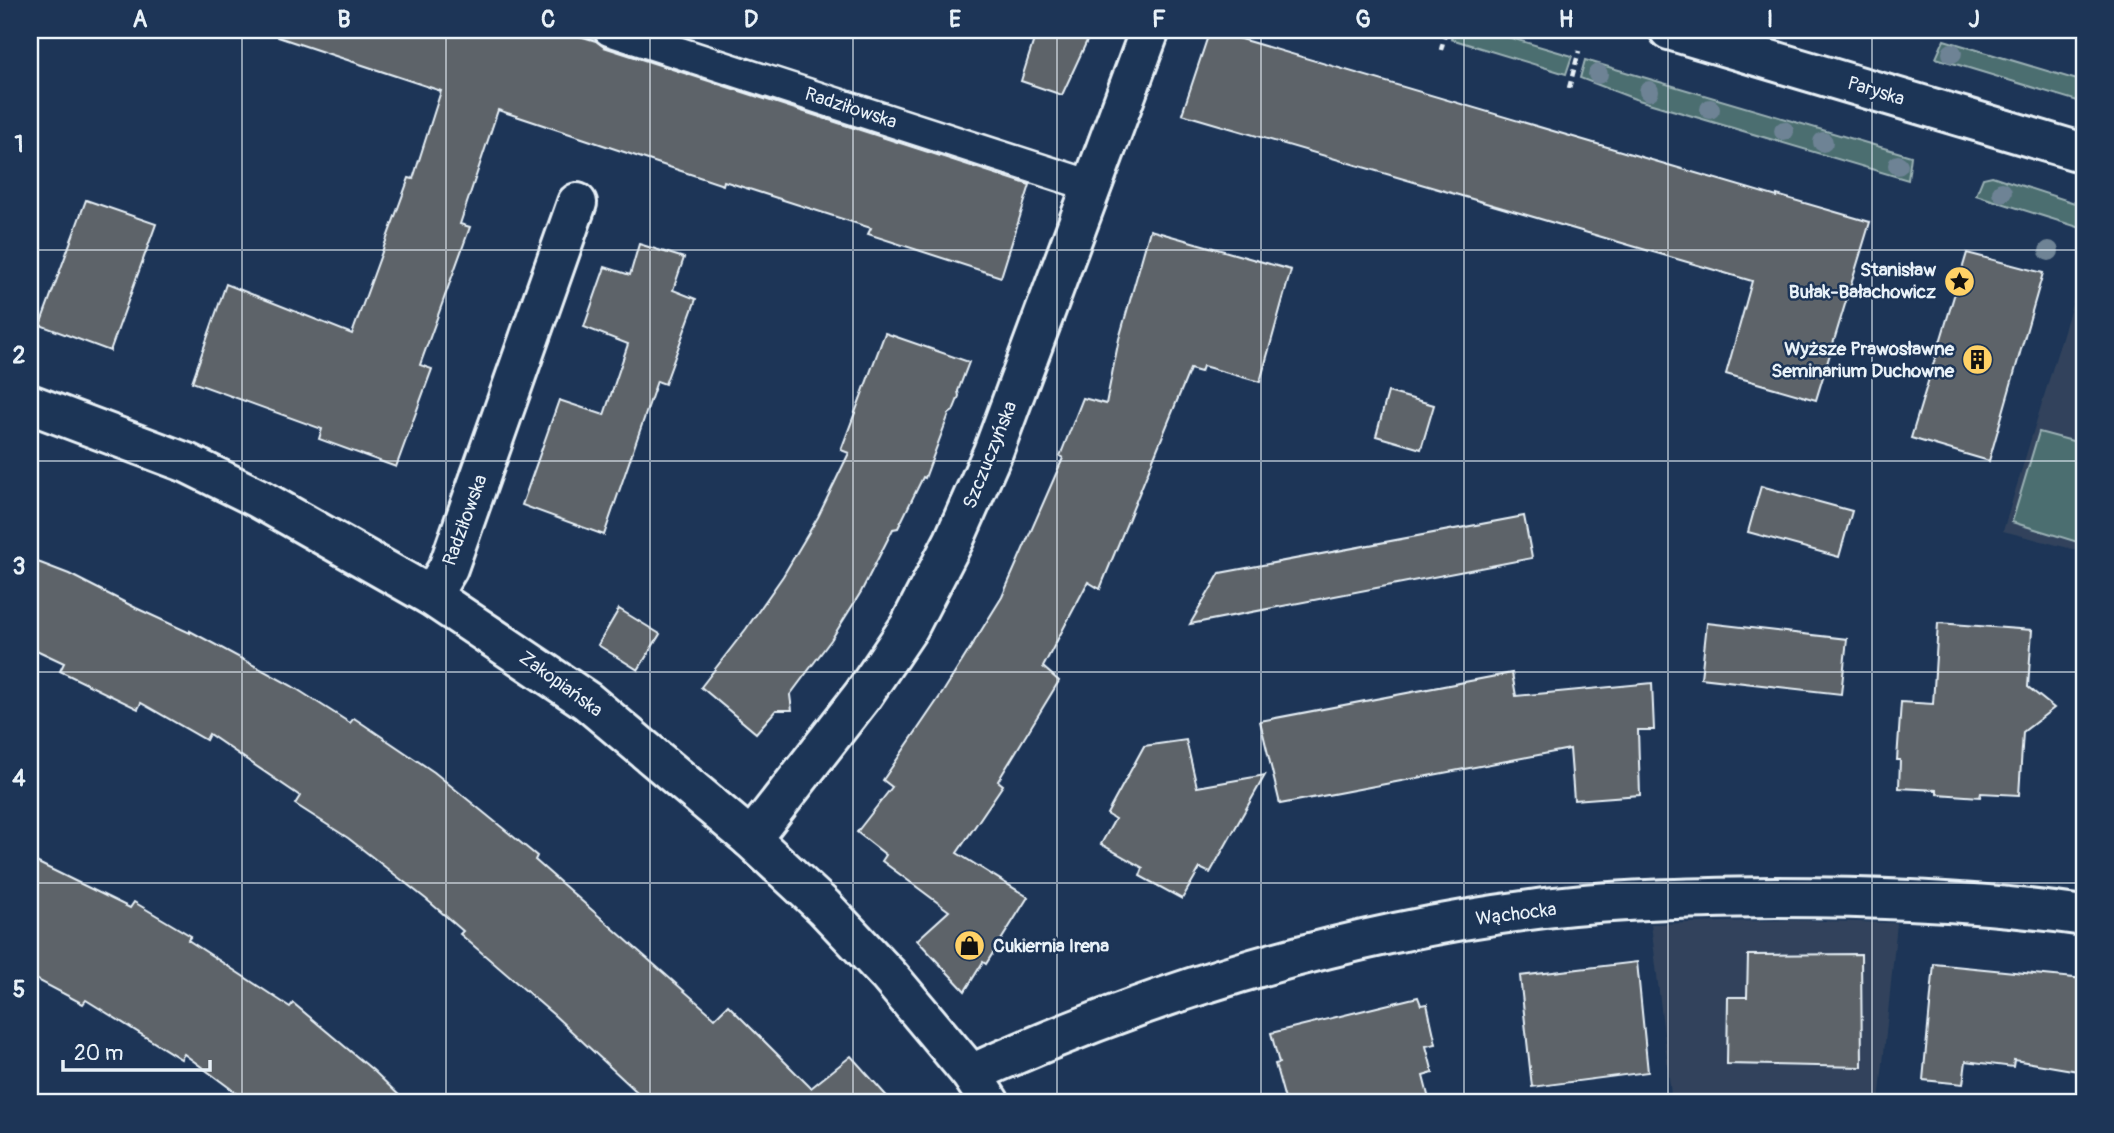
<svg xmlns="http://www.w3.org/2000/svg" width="2114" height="1133" font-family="Pangolin,sans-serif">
  <rect width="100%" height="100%" fill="#1d3557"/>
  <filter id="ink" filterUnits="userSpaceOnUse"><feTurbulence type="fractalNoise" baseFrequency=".0143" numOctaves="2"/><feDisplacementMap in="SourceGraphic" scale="14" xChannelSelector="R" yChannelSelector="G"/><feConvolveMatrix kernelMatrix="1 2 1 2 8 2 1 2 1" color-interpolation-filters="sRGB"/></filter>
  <g filter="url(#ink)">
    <!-- built -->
    <g fill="#30435c">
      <path d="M 2076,291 L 2084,293 L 2084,552 L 2003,531 Z"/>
      <path d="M 1790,920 L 1897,923 L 1879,1103 L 1672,1103 L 1651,924 Z"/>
    </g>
    <!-- green -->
    <g fill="#4b6e70" stroke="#9ab0b4" stroke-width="2">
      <path d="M 1453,30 L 1484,30 L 1572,56 L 1566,74 L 1451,39 Z"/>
      <path d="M 1944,40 L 2084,82 L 2084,103 L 1936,58 Z"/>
      <path d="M 1585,60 L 1911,156 L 1908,180 L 1635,99 L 1580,78 Z"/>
      <path d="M 1992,176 L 2084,206 L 2084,229 L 1976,195 L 1983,178 Z"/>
      <path d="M 2039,432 L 2084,444 L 2084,544 L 2012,522 Z"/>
    </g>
    <!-- building -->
    <g fill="#5d6469" stroke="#e8f1f8" stroke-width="2">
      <path d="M 279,30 L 560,30 L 596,41 L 604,47 L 1030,185 L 1001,277 L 868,234 L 871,228 L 724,181 L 723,185 L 498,110 L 460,224 L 470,227 L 420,365 L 432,369 L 396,467 L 319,439 L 322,429 L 192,382 L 226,284 L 352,334 L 409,178 L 413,179 L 441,91 L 278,37 Z"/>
      <path d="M 1037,30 L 1092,30 L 1062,95 L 1021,81 Z"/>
      <path d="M 1210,30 L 1777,197 L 1777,195 L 1870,222 L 1816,400 L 1726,374 L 1752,281 L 1182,114 Z"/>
      <path d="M 86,200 L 156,224 L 110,351 L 40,325 Z"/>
      <path d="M 1150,230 L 1291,270 L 1260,382 L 1203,366 L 1201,372 L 1190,369 L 1100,589 L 1088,582 L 1043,667 L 1059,681 L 998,781 L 1003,785 L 957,853 L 1028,897 L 986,964 L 983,962 L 965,991 L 917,940 L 949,911 L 882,861 L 886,855 L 857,832 L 892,787 L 883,780 L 943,692 L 1002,597 L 1063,458 L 1060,456 L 1083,398 L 1106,404 L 1119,339 Z"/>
      <path d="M 639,244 L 684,258 L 673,290 L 696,299 L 665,384 L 657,381 L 604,535 L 522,505 L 559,400 L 604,415 L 628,344 L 584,327 L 605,267 L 630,275 Z"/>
      <path d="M 1967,253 L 2043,273 L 1989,461 L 1911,438 Z"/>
      <path d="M 885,333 L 969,362 L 958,391 L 959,396 L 953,411 L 949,414 L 925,478 L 923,477 L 898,528 L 893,529 L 861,592 L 831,640 L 790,695 L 792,710 L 776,710 L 756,733 L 701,687 L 746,629 L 783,576 L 818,517 L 849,453 L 841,450 Z"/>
      <path d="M 1388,392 L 1434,405 L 1421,449 L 1376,436 Z"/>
      <path d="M 1761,486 L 1852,511 L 1839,557 L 1748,532 Z"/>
      <path d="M 1524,516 L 1532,558 L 1190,624 L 1220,573 Z"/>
      <path d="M 30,559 L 69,574 L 136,608 L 190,633 L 190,631 L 292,686 L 350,723 L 354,718 L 434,772 L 537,856 L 535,860 L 715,1018 L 728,1005 L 811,1088 L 851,1056 L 893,1103 L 649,1103 L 554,1015 L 460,934 L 463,931 L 426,899 L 348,838 L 295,804 L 300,796 L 209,734 L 206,740 L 141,703 L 138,709 L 60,671 L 64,663 L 30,647 Z"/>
      <path d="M 619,609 L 660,634 L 638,670 L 598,645 Z"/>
      <path d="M 1707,623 L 1847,639 L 1841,694 L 1701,678 Z"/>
      <path d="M 1938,623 L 2032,630 L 2028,687 L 2054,708 L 2023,732 L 2019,795 L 1981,793 L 1980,797 L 1937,794 L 1937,790 L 1899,788 L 1900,760 L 1897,760 L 1901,702 L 1933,704 Z"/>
      <path d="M 1512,673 L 1516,696 L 1652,683 L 1654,730 L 1638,730 L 1640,795 L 1574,800 L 1570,749 L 1280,804 L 1260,721 Z"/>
      <path d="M 1186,740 L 1197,787 L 1265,775 L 1210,873 L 1200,868 L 1182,899 L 1140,876 L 1143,868 L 1101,844 L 1115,819 L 1107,814 L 1144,746 Z"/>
      <path d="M 30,859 L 130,908 L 134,902 L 191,936 L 188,940 L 290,1007 L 293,1003 L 374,1071 L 407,1103 L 250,1103 L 184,1054 L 181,1059 L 86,1000 L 83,1004 L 30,976 Z"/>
      <path d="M 1861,954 L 1862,1067 L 1727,1064 L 1728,997 L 1747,997 L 1748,955 Z"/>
      <path d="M 1637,962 L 1648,1072 L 1532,1087 L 1520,976 Z"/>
      <path d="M 1934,964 L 2084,979 L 2084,1072 L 2014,1060 L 2013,1067 L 1966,1061 L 1963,1084 L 1923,1080 Z"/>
      <path d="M 1418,997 L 1421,1005 L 1427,1004 L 1436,1044 L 1426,1046 L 1433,1073 L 1423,1076 L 1430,1103 L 1286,1103 L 1275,1064 L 1279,1063 L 1271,1033 Z"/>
    </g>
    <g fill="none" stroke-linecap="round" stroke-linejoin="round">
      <defs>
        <path id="service" d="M 609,30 L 1092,186"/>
        <g id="minor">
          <path d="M 30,404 L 187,463 L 258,498 L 431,596 L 587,701 L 751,839 L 824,907 L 889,976 L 971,1074 L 990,1103"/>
          <path d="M 431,596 L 448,568 L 577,203"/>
          <path d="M 751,839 L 863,695 L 909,627 L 954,540 L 993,452 L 1150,30"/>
          <path d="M 971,1074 C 1148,994 1337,935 1530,910 C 1611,899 1694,898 1776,897 C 1879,897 1982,901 2084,916"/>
        </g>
        <path id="tertiary" d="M 1669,30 L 2084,153"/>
      </defs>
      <!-- service casing -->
      <use href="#service" stroke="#e8f1f8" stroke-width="35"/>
      <!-- minor casing -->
      <use href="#minor" stroke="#e8f1f8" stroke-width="44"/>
      <!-- tertiary casing -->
      <use href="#tertiary" stroke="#e8f1f8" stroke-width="44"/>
      <!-- path -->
      <g stroke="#e8f1f8" stroke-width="4.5" stroke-dasharray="7 5" stroke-linecap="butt">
        <path d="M 1441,50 L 1446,30"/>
        <path d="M 1569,88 L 1579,51"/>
      </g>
      <!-- service -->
      <use href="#service" stroke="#1d3557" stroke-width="30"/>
      <!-- minor -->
      <use href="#minor" stroke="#1d3557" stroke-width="38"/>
      <!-- tertiary -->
      <use href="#tertiary" stroke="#1d3557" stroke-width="38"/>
    </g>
    <!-- trees -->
    <g fill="#6e8395">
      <circle cx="1952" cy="53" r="10"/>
      <circle cx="1598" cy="74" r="10"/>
      <circle cx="1649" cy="91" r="10"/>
      <circle cx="1710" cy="109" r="10"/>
      <circle cx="1784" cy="131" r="10"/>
      <circle cx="1823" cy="142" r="10"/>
      <circle cx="1898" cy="165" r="10"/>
      <circle cx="2002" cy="192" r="10"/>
      <circle cx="2049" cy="251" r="10"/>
    </g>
  </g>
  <!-- grid -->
  <path fill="none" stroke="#e8f1f8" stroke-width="2" stroke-opacity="0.55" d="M 242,30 L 242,1103M 446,30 L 446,1103M 650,30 L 650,1103M 853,30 L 853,1103M 1057,30 L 1057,1103M 1261,30 L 1261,1103M 1464,30 L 1464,1103M 1668,30 L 1668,1103M 1872,30 L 1872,1103M 30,250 L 2084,250M 30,461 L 2084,461M 30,672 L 2084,672M 30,883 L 2084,883"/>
  <!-- icons -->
  <defs>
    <symbol id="sight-disc" viewBox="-11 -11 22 22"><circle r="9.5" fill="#ffd166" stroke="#1d3557"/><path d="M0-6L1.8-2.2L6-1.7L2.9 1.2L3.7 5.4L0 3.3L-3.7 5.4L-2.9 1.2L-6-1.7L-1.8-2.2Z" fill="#111"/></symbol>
    <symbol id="building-disc" viewBox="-11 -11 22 22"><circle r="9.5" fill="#ffd166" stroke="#1d3557"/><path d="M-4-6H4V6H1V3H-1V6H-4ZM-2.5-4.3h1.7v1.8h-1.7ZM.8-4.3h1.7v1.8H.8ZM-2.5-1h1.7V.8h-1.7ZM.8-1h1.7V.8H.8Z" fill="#111"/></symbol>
    <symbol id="shop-disc" viewBox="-11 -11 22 22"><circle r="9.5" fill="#ffd166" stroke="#1d3557"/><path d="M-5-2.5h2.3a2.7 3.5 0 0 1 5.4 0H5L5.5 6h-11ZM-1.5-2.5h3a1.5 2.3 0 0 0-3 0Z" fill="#111"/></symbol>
  </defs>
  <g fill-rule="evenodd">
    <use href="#sight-disc" x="1942" y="264" width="35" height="35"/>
    <use href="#building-disc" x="1960" y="342" width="35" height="35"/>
    <use href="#shop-disc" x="952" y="928" width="35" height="35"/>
  </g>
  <g text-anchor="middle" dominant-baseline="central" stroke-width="5" stroke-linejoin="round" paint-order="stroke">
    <!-- street labels -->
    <g font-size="19" fill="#e8f1f8" stroke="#1d3557">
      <text transform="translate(1876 91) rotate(17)">Paryska</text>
      <text transform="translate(851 108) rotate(18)">Radziłowska</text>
      <text transform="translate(990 455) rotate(-68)">Szczuczyńska</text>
      <text transform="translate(465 520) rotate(-70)">Radziłowska</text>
      <text transform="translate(561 684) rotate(36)">Zakopiańska</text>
      <text transform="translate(1516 914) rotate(-7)">Wąchocka</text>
    </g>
    <!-- poi labels -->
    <g font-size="19" font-weight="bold" fill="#e8f1f8" stroke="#1d3557" text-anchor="end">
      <text x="1936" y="270">Stanisław<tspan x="1936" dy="22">Bułak-Bałachowicz</tspan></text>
      <text x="1954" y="349">Wyższe Prawosławne<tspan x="1954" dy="22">Seminarium Duchowne</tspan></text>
      <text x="993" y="946" text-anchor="start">Cukiernia Irena</text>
    </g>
  </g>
  <!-- margin -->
  <rect width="2114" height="1133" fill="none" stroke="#1d3557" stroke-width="77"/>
  <!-- scale -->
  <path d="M63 1060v10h147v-10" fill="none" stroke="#e8f1f8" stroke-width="3.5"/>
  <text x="74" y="1060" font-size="21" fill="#e8f1f8" stroke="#1d3557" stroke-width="5" paint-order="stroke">20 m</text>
  <rect x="38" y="38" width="2038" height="1056" fill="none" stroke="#e8f1f8" stroke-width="2.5"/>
  <g font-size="23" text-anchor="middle" font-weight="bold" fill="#e8f1f8">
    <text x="140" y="27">A</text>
    <text x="344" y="27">B</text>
    <text x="548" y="27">C</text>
    <text x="751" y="27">D</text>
    <text x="955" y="27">E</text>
    <text x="1159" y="27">F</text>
    <text x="1363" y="27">G</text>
    <text x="1566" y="27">H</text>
    <text x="1770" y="27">I</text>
    <text x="1974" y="27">J</text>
    <text x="19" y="152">1</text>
    <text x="19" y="363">2</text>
    <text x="19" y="574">3</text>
    <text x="19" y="786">4</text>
    <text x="19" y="997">5</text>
  </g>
</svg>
